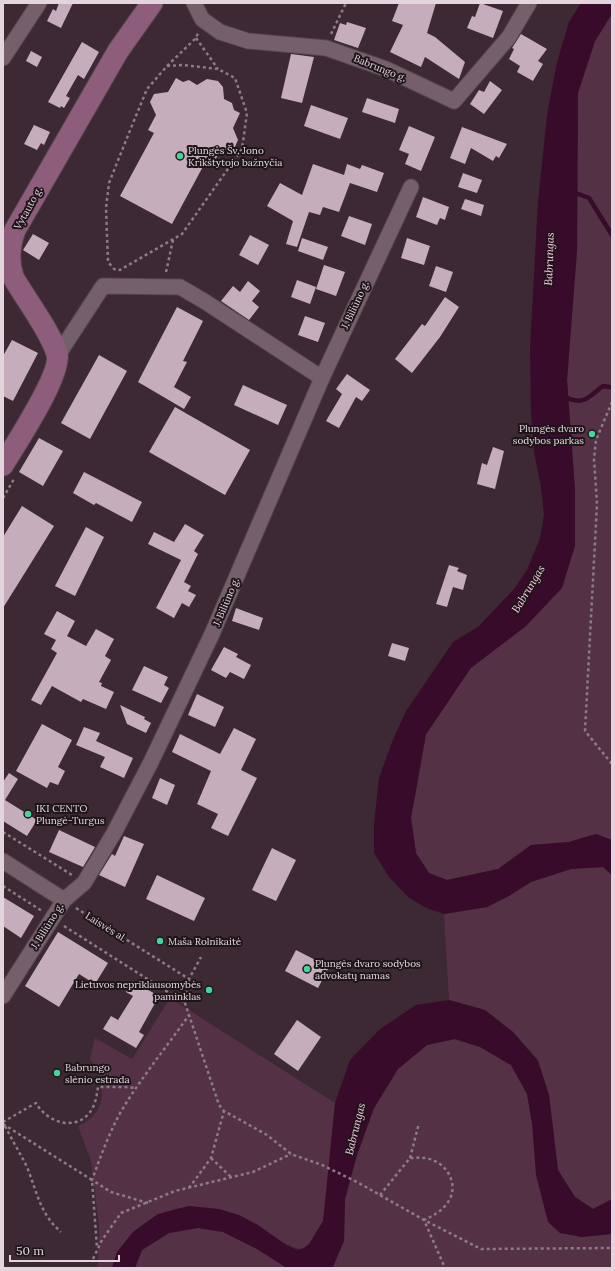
<svg xmlns="http://www.w3.org/2000/svg" width="615" height="1271" font-family="Lora,serif">
  <rect width="100%" height="100%" fill="#3c2934"/>
  <!-- green -->
  <g fill="#553146">
    <path d="M 612,14 L 612,840 L 596,834 L 569,842 L 531,845 L 498,869 L 447,880 L 429,873 L 416,853 L 411,818 L 426,735 L 471,667 L 526,626 L 575,546 L 575,489 L 567,380 L 577,251 L 578,93 L 595,41 Z"/>
    <path d="M 603,867 L 612,875 L 612,1199 L 594,1209 L 575,1197 L 558,1170 L 549,1095 L 538,1060 L 513,1032 L 485,1010 L 449,1000 L 444,914 L 487,907 L 507,897 L 531,882 L 571,869 Z"/>
    <path d="M 170,998 L 335,1103 C 333,1130 330,1157 328,1185 C 326,1196 327,1210 323,1221 C 320,1229 312,1244 304,1248 C 292,1254 255,1220 238,1215 C 229,1212 196,1206 187,1207 C 152,1211 123,1234 112,1268 L 98,1268 L 99,1226 L 91,1161 L 78,1126 C 109,1113 106,1083 90,1059 L 95,1038 L 132,1059 Z"/>
    <path d="M 455,1039 L 480,1047 L 511,1065 L 527,1094 L 532,1123 L 560,1233 L 582,1237 L 612,1234 L 612,1268 L 331,1268 L 344,1241 L 345,1199 L 357,1155 L 374,1108 L 398,1069 L 427,1045 Z"/>
    <path d="M 198,1228 L 223,1232 L 257,1249 L 287,1268 L 135,1268 L 142,1250 L 169,1233 Z"/>
  </g>
  <!-- water -->
  <g fill="#390b2a">
    <path d="M 581,3 L 612,3 L 612,14 L 595,41 L 578,93 L 577,251 L 567,380 L 575,489 L 575,546 L 562,588 L 526,626 L 471,668 L 426,734 L 411,818 L 416,853 L 429,873 L 447,880 L 498,869 L 531,845 L 569,842 L 596,834 L 612,840 L 612,875 L 603,867 L 571,869 L 531,882 L 507,897 L 487,907 L 444,914 L 426,908 L 408,897 L 389,877 L 374,853 L 374,824 L 379,778 L 392,742 L 406,711 L 453,642 L 479,626 L 514,589 L 527,570 L 540,538 L 544,515 L 541,487 L 534,452 L 531,413 L 530,348 L 538,202 L 547,115 L 557,62 L 569,22 Z"/>
    <path d="M 449,1000 L 485,1010 L 513,1032 L 538,1061 L 549,1095 L 558,1170 L 575,1197 L 593,1209 L 612,1199 L 612,1234 L 582,1237 L 560,1233 L 548,1222 L 536,1175 L 532,1123 L 527,1094 L 511,1065 L 480,1047 L 455,1039 L 427,1045 L 398,1069 L 374,1108 L 357,1155 L 345,1199 L 344,1241 L 333,1267 L 287,1268 L 257,1249 L 223,1232 L 198,1228 L 169,1233 L 142,1250 L 135,1268 L 112,1268 L 117,1252 L 133,1232 L 158,1214 L 189,1206 L 219,1209 L 239,1215 L 258,1225 L 286,1245 L 297,1250 L 304,1248 L 309,1244 L 323,1221 L 335,1103 L 350,1060 L 379,1030 L 416,1005 Z"/>
  </g>
  <g fill="none" stroke-linecap="round" stroke-linejoin="round">
    <!-- stream -->
    <g stroke="#390b2a" stroke-width="4.5">
      <path d="M 573,192 L 589,198 L 612,235"/>
      <path d="M 565,397 C 584,406 588,397 603,386 L 610,387"/>
    </g>
  </g>
  <!-- building -->
  <g fill="#c6adbb">
    <path d="M 59,3 L 73,3 L 61,28 L 47,21 L 53,9 L 56,11 Z"/>
    <path d="M 399,3 L 436,3 L 427,33 L 435,37 L 465,62 L 459,79 L 425,57 L 421,67 L 390,52 L 403,25 L 392,21 Z"/>
    <path d="M 480,3 L 503,11 L 493,38 L 467,28 L 472,16 L 475,17 Z"/>
    <path d="M 347,22 L 366,28 L 358,48 L 334,40 L 340,23 L 346,25 Z"/>
    <path d="M 521,34 L 547,49 L 538,61 L 543,64 L 533,81 L 517,72 L 520,66 L 509,59 L 514,49 L 512,48 Z"/>
    <path d="M 82,42 L 99,52 L 84,79 L 78,75 L 66,96 L 70,98 L 64,108 L 61,106 L 60,108 L 48,102 Z"/>
    <path d="M 31,51 L 42,57 L 37,67 L 26,61 Z"/>
    <path d="M 291,54 L 314,57 L 302,103 L 281,98 Z"/>
    <path d="M 176,78 L 183,82 L 189,80 L 197,85 L 207,79 L 218,81 L 223,87 L 224,99 L 232,103 L 234,110 L 240,113 L 233,128 L 238,140 L 234,149 L 220,150 L 213,165 L 206,161 L 172,224 L 120,196 L 154,133 L 148,130 L 156,115 L 150,102 L 154,94 L 168,92 Z"/>
    <path d="M 490,81 L 502,90 L 484,114 L 470,104 L 479,90 L 484,92 Z"/>
    <path d="M 367,98 L 399,109 L 395,123 L 362,112 Z"/>
    <path d="M 311,105 L 348,118 L 340,139 L 304,126 Z"/>
    <path d="M 34,125 L 50,132 L 44,145 L 41,143 L 37,150 L 24,144 Z"/>
    <path d="M 409,126 L 435,137 L 421,171 L 405,164 L 409,154 L 399,150 Z"/>
    <path d="M 462,127 L 507,144 L 499,158 L 496,156 L 493,161 L 471,148 L 465,164 L 450,158 Z"/>
    <path d="M 313,164 L 344,175 L 347,164 L 360,169 L 362,165 L 384,173 L 377,192 L 350,183 L 339,212 L 323,207 L 320,215 L 309,212 L 297,247 L 286,244 L 293,221 L 267,206 L 280,183 L 302,195 Z"/>
    <path d="M 463,173 L 482,180 L 477,193 L 458,187 Z"/>
    <path d="M 423,197 L 449,207 L 445,220 L 440,218 L 437,225 L 416,217 Z"/>
    <path d="M 465,199 L 484,205 L 481,216 L 461,209 Z"/>
    <path d="M 349,216 L 372,224 L 365,245 L 341,236 Z"/>
    <path d="M 33,234 L 49,243 L 39,260 L 23,250 Z"/>
    <path d="M 250,235 L 269,245 L 258,265 L 239,255 Z"/>
    <path d="M 302,238 L 328,247 L 323,260 L 298,251 Z"/>
    <path d="M 407,238 L 430,246 L 424,265 L 401,258 Z"/>
    <path d="M 324,265 L 345,272 L 336,296 L 316,289 Z"/>
    <path d="M 436,266 L 453,272 L 446,292 L 429,286 Z"/>
    <path d="M 297,280 L 316,287 L 310,304 L 291,297 Z"/>
    <path d="M 248,281 L 260,291 L 252,301 L 259,307 L 249,320 L 221,301 L 233,286 L 240,292 Z"/>
    <path d="M 445,297 L 459,307 L 440,337 L 412,373 L 395,359 L 422,324 L 425,326 Z"/>
    <path d="M 177,307 L 203,321 L 183,361 L 187,362 L 174,387 L 191,397 L 184,409 L 138,382 Z"/>
    <path d="M 305,316 L 325,323 L 318,342 L 298,335 Z"/>
    <path d="M 12,340 L 38,353 L 13,401 L 3,396 L 3,356 Z"/>
    <path d="M 99,355 L 127,371 L 90,439 L 61,423 Z"/>
    <path d="M 347,374 L 370,390 L 362,401 L 356,397 L 339,428 L 326,421 L 342,394 L 336,389 Z"/>
    <path d="M 243,385 L 287,405 L 278,425 L 234,405 Z"/>
    <path d="M 175,407 L 250,450 L 225,495 L 149,452 Z"/>
    <path d="M 39,438 L 63,451 L 43,486 L 19,472 Z"/>
    <path d="M 493,447 L 504,451 L 495,489 L 477,484 L 482,463 L 487,465 Z"/>
    <path d="M 84,472 L 142,502 L 132,522 L 96,503 L 94,505 L 73,493 Z"/>
    <path d="M 22,506 L 54,526 L 3,608 L 3,537 Z"/>
    <path d="M 185,524 L 204,535 L 194,551 L 198,554 L 184,582 L 191,586 L 188,591 L 196,595 L 189,607 L 182,603 L 174,618 L 156,608 L 181,560 L 148,544 L 154,532 L 174,542 Z"/>
    <path d="M 86,527 L 104,537 L 75,596 L 55,586 Z"/>
    <path d="M 449,565 L 459,568 L 457,571 L 467,575 L 463,590 L 453,587 L 447,607 L 436,604 Z"/>
    <path d="M 236,608 L 263,618 L 259,630 L 232,621 Z"/>
    <path d="M 57,611 L 75,621 L 67,636 L 86,646 L 96,629 L 114,639 L 105,656 L 111,660 L 99,682 L 102,683 L 101,686 L 114,692 L 106,709 L 83,699 L 81,702 L 52,686 L 41,705 L 31,700 L 57,653 L 51,649 L 56,640 L 44,634 Z"/>
    <path d="M 392,643 L 409,648 L 405,661 L 388,656 Z"/>
    <path d="M 224,647 L 238,654 L 236,657 L 251,665 L 244,679 L 230,672 L 226,678 L 211,670 Z"/>
    <path d="M 144,666 L 168,677 L 164,685 L 169,688 L 161,703 L 132,690 Z"/>
    <path d="M 197,694 L 224,707 L 215,727 L 188,715 Z"/>
    <path d="M 120,705 L 145,717 L 144,719 L 151,723 L 146,733 L 127,724 Z"/>
    <path d="M 42,724 L 72,740 L 58,767 L 65,771 L 58,785 L 50,782 L 47,788 L 16,771 Z"/>
    <path d="M 84,727 L 100,733 L 96,741 L 133,758 L 124,778 L 100,767 L 105,757 L 76,745 Z"/>
    <path d="M 234,728 L 256,739 L 241,770 L 257,778 L 228,836 L 211,828 L 218,814 L 197,804 L 211,771 L 172,752 L 180,734 L 220,754 Z"/>
    <path d="M 9,773 L 18,779 L 5,800 L 37,820 L 27,836 L 3,821 L 3,782 Z"/>
    <path d="M 160,778 L 175,785 L 167,805 L 152,798 Z"/>
    <path d="M 59,830 L 95,847 L 83,867 L 49,852 Z"/>
    <path d="M 124,836 L 144,844 L 125,887 L 99,875 L 112,854 L 115,856 Z"/>
    <path d="M 272,848 L 296,860 L 276,901 L 252,890 Z"/>
    <path d="M 157,875 L 205,898 L 194,921 L 146,899 Z"/>
    <path d="M 3,897 L 34,916 L 21,938 L 3,926 Z"/>
    <path d="M 58,932 L 108,963 L 95,984 L 79,974 L 59,1007 L 25,986 Z"/>
    <path d="M 296,950 L 329,967 L 318,988 L 285,971 Z"/>
    <path d="M 132,981 L 159,996 L 139,1032 L 144,1035 L 136,1048 L 103,1029 L 111,1016 L 118,1020 L 133,996 L 126,992 Z"/>
    <path d="M 297,1020 L 321,1037 L 298,1071 L 274,1054 Z"/>
  </g>
  <g fill="none" stroke-linecap="round" stroke-linejoin="round">
    <defs>
      <g id="minor">
        <path d="M 194,3 L 202,19 L 220,32 L 248,41 L 326,48 L 386,69 L 454,101 L 509,37 L 529,3"/>
        <path d="M 3,58 L 39,3"/>
        <path d="M 58,355 L 103,286 L 180,287 L 204,301 L 322,378"/>
        <path d="M 3,861 L 64,900"/>
        <path d="M 3,996 L 64,900 L 84,883 L 114,833 L 151,762 L 212,634 L 322,378 L 411,187"/>
      </g>
      <path id="secondary" d="M 3,465 C 15,445 62,374 57,354 C 51,332 25,298 13,277 C 8,261 9,246 15,230 L 118,51 L 152,3"/>
    </defs>
    <!-- minor casing -->
    <use href="#minor" stroke="#55454e" stroke-width="17"/>
    <!-- secondary casing -->
    <use href="#secondary" stroke="#55454e" stroke-width="23"/>
    <!-- path -->
    <g stroke="#8c7c85" stroke-width="2.5" stroke-dasharray="3 3" stroke-linecap="butt">
      <path d="M 331,34 L 346,3"/>
      <path d="M 196,38 L 218,69"/>
      <path d="M 167,66 L 183,65 L 218,69 L 235,78 L 247,113 L 242,149 L 182,234 L 120,270 L 114,269 L 108,262 L 106,208 L 109,183 L 131,128 L 147,89 L 167,66 L 196,38 L 198,33"/>
      <path d="M 166,272 L 173,240"/>
      <path d="M 612,402 L 596,440 L 594,459 L 597,504 L 585,731 L 612,764"/>
      <path d="M 3,498 L 14,479"/>
      <path d="M 3,832 L 72,875"/>
      <path d="M 3,886 L 42,911"/>
      <path d="M 76,908 L 189,979 L 201,957"/>
      <path d="M 64,926 L 185,1003"/>
      <path d="M 189,979 L 185,1003 L 219,1105 L 224,1111 L 267,1135 L 291,1154 L 322,1165 L 357,1182 L 424,1220 L 481,1249 L 612,1248"/>
      <path d="M 3,1122 L 36,1103 C 47,1123 78,1133 92,1109 C 96,1102 97,1094 98,1087 L 125,1087 L 135,1088"/>
      <path d="M 3,1124 L 92,1180 L 97,1248"/>
      <path d="M 5,1126 C 12,1140 20,1153 27,1167 C 37,1192 40,1214 61,1232"/>
      <path d="M 211,1158 L 232,1178"/>
      <path d="M 410,1158 L 419,1123"/>
      <path d="M 189,1188 L 211,1158 L 224,1111"/>
      <path d="M 380,1195 L 410,1158 C 415,1158 420,1157 425,1158 C 448,1161 462,1188 445,1206 C 439,1213 432,1216 424,1220 L 445,1268"/>
      <path d="M 148,1203 L 111,1192 L 92,1180 C 100,1158 108,1136 119,1115 C 139,1080 166,1048 189,1015"/>
      <path d="M 93,1259 L 102,1240 L 121,1213 L 175,1191 L 253,1172 L 291,1154"/>
    </g>
    <!-- minor -->
    <use href="#minor" stroke="#745f6b" stroke-width="15"/>
    <!-- secondary -->
    <use href="#secondary" stroke="#8f5d7c" stroke-width="21"/>
  </g>
  <!-- markers -->
  <g fill="#46d49e" stroke="#1e151a" stroke-width="1.5">
    <circle cx="180" cy="156" r="4"/>
    <circle cx="592" cy="434" r="4"/>
    <circle cx="28" cy="814" r="4"/>
    <circle cx="160" cy="941" r="4"/>
    <circle cx="307" cy="969" r="4"/>
    <circle cx="209" cy="990" r="4"/>
    <circle cx="57" cy="1073" r="4"/>
  </g>
  <g text-anchor="middle" dominant-baseline="central" stroke-width="4" stroke-linejoin="round" paint-order="stroke">
    <!-- street labels -->
    <g font-size="10" fill="#e2d5dc" stroke="#1e151a">
      <text transform="translate(380 68) rotate(22)">Babrungo g.</text>
      <text transform="translate(28 208) rotate(-61)">Vytauto g.</text>
      <text transform="translate(355 305) rotate(-65)">J. Biliūno g.</text>
      <text transform="translate(226 602) rotate(-67)">J. Biliūno g.</text>
      <text transform="translate(47 926) rotate(-58)">J. Biliūno g.</text>
      <text transform="translate(106 927) rotate(32)">Laisvės al.</text>
    </g>
    <!-- poi labels -->
    <g font-size="10" fill="#e2d5dc" stroke="#1e151a" text-anchor="start">
      <text x="188" y="150">Plungės Šv. Jono<tspan x="188" dy="12">Krikštytojo bažnyčia</tspan></text>
      <text x="584" y="428" text-anchor="end">Plungės dvaro<tspan x="584" dy="12">sodybos parkas</tspan></text>
      <text x="36" y="808">IKI CENTO<tspan x="36" dy="12">Plungė-Turgus</tspan></text>
      <text x="168" y="941">Maša Rolnikaitė</text>
      <text x="315" y="963">Plungės dvaro sodybos<tspan x="315" dy="12">advokatų namas</tspan></text>
      <text x="201" y="984" text-anchor="end">Lietuvos nepriklausomybės<tspan x="201" dy="12">paminklas</tspan></text>
      <text x="65" y="1067">Babrungo<tspan x="65" dy="12">slėnio estrada</tspan></text>
    </g>
    <!-- water labels -->
    <g font-size="11" font-style="italic" fill="#fdcae6" stroke="#1e151a">
      <text transform="translate(549 259) rotate(-88)">Babrungas</text>
      <text transform="translate(528 589) rotate(-59)">Babrungas</text>
      <text transform="translate(355 1129) rotate(-76)">Babrungas</text>
    </g>
  </g>
  <!-- border -->
  <rect width="615" height="1271" fill="none" stroke="#e2d5dc" stroke-width="8"/>
  <!-- scale -->
  <path d="M10 1255v6h109v-6" fill="none" stroke="#e2d5dc" stroke-width="2"/>
  <text x="16" y="1255" font-size="12" fill="#e2d5dc" stroke="#1e151a" stroke-width="3" paint-order="stroke">50 m</text>
</svg>
